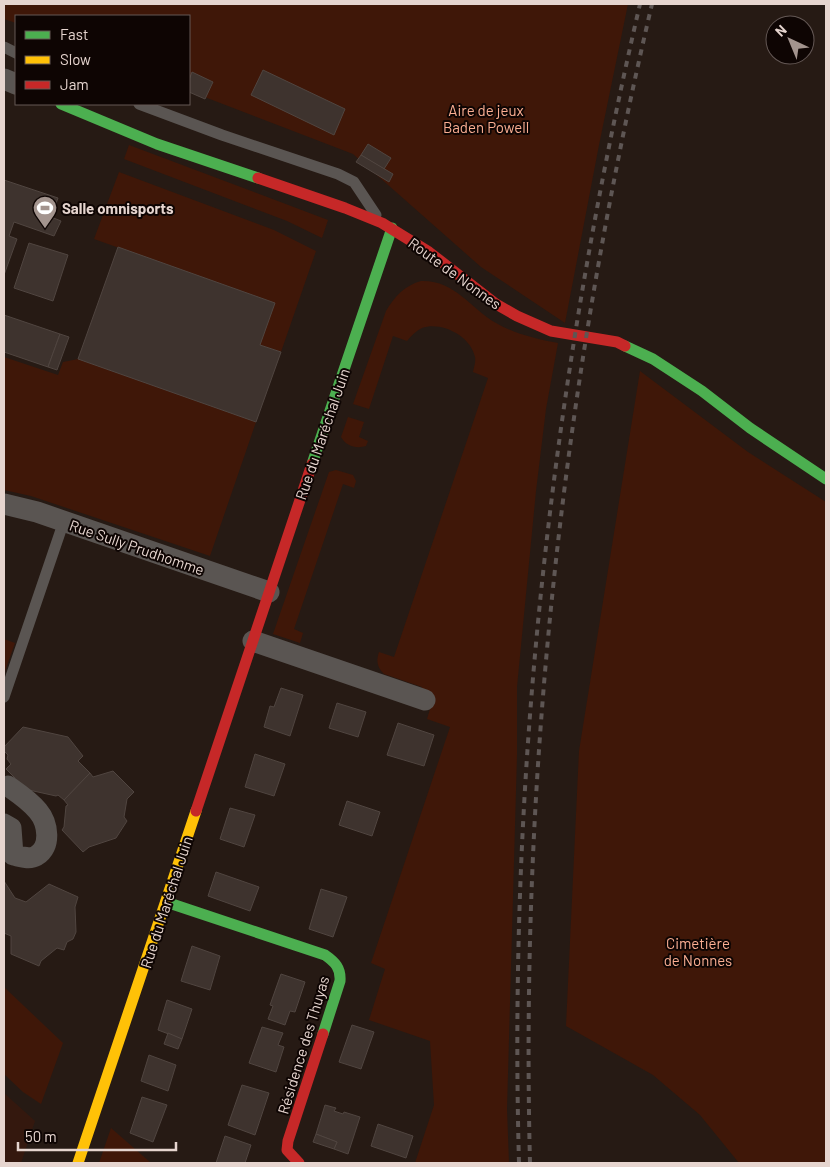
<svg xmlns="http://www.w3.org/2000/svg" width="830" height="1167" font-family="Barlow,sans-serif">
  <rect width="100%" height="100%" fill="#261a14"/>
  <!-- built -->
  <path fill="#34180e" d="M 4,1093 L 35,1121 L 21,1163 L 4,1163 Z"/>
  <!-- green -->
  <g fill="#3f1708">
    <path d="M 4,4 L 628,4 L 599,145 L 565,323 L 481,267 L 353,154 L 189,91 L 189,16 L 16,16 L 16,23 L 4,19 Z"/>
    <path d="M 129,145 L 328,220 L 322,238 L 287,221 L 124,159 Z"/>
    <path d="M 119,172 L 274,230 L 316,251 L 281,352 L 260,345 L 274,303 L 94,239 Z"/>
    <path d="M 421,281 C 455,280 470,308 496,323 C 515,334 536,339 558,343 L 546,409 L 536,491 L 517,687 L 517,755 L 507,1109 L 509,1163 L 415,1163 L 434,1105 L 430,1041 L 369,1020 L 385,969 L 371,963 L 450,727 L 427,719 L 430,709 L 418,705 L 422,687 L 384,674 C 377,667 376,661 379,652 L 394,657 L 488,378 L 473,372 C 474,367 476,362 475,357 C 471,336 441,321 422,328 C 416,331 411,336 407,341 L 393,336 L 369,409 L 353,404 L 386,311 C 395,296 404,286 421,281 Z"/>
    <path d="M 4,357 L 58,375 L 63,362 L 78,359 L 256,422 L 210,556 L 31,496 L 4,490 Z"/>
    <path d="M 640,371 L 748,452 L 826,502 L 826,1163 L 739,1163 L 700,1115 L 653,1075 L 566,1026 L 579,751 Z"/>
    <path d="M 348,417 L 364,422 L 359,437 L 368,441 L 366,446 C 356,449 346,446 341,437 Z"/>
    <path d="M 336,470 L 353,475 L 356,481 L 354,488 L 343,484 L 294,629 L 303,633 L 300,643 L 273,634 L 329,472 Z"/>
    <path d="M 4,639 L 15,643 L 4,674 Z"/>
    <path d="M 4,987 L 63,1043 L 41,1104 L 23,1092 L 4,1074 Z"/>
    <path d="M 111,1128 L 151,1163 L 99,1163 Z"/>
  </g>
  <!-- building -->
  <g fill="#3e332e" stroke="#504540">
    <path d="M 263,70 L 345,109 L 334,135 L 251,95 Z"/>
    <path d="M 192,72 L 213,82 L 205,99 L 189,92 L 189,80 Z"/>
    <path d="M 368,144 L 391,158 L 384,169 L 361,155 Z"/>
    <path d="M 361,155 L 393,174 L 389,182 L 356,162 Z"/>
    <path d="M 4,180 L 58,198 L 51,217 L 61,221 L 54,236 L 14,222 L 9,236 L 17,239 L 4,275 Z"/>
    <path d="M 29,243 L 68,255 L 53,301 L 14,288 Z"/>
    <path d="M 118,247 L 275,303 L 260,345 L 281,352 L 256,422 L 78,359 Z"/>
    <path d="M 4,315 L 60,334 L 48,367 L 4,352 Z"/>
    <path d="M 60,334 L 69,337 L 57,370 L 48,367 Z"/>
    <path d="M 281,688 L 303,695 L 290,736 L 264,727 L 270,706 L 274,707 Z"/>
    <path d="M 337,703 L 366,712 L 358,737 L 329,728 Z"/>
    <path d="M 398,723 L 434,735 L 424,766 L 387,755 Z"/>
    <path d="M 23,727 L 68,737 L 83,756 L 78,761 L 90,773 L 64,800 L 58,795 L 56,796 L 20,788 L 15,784 L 15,778 L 6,769 L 11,764 L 7,759 L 8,755 L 4,751 L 4,747 Z"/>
    <path d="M 255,754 L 285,764 L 274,796 L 245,787 Z"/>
    <path d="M 113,771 L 134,792 L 127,799 L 124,817 L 127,821 L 116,838 L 89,847 L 83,852 L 62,830 L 64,827 L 66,806 L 68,805 L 64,800 L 90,773 L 93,777 Z"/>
    <path d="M 347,801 L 380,812 L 372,836 L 339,825 Z"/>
    <path d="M 230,808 L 255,815 L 244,847 L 220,839 Z"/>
    <path d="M 216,872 L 259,887 L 250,911 L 208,896 Z"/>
    <path d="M 4,881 L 15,898 L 26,902 L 49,884 L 78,897 L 75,907 L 76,932 L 73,939 L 67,942 L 64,950 L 57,948 L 41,961 L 39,966 L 11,954 L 11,936 L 4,933 Z"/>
    <path d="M 321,889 L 347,897 L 333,937 L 309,929 Z"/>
    <path d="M 192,946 L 220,956 L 210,990 L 181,981 Z"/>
    <path d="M 281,974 L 305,982 L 295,1012 L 290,1011 L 285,1025 L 268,1019 L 273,1006 L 270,1005 Z"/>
    <path d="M 167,1000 L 192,1009 L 182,1039 L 158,1030 Z"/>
    <path d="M 352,1025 L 374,1032 L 361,1069 L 339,1062 Z"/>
    <path d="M 262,1027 L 283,1033 L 278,1045 L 284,1047 L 276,1072 L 249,1063 Z"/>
    <path d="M 168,1033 L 182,1039 L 178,1049 L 164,1044 Z"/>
    <path d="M 149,1055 L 176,1065 L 168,1091 L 141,1081 Z"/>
    <path d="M 242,1085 L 269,1093 L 255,1135 L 228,1125 Z"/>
    <path d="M 142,1097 L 167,1105 L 153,1142 L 130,1133 Z"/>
    <path d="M 325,1105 L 336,1108 L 334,1111 L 343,1114 L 344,1112 L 360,1117 L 348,1154 L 334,1149 L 337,1142 L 316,1134 Z"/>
    <path d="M 378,1124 L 413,1136 L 406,1158 L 371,1146 Z"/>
    <path d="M 316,1134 L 337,1142 L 334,1149 L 313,1142 Z"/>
    <path d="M 225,1136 L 251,1145 L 245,1163 L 216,1163 Z"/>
  </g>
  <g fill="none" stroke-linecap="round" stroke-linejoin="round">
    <!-- lane -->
    <g stroke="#5a5552" stroke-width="11">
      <path d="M 4,47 L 16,53"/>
      <path d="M 139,104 L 222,135 L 338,174 L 354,182 L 376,215"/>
      <path d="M 4,697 L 64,521"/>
    </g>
    <!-- street -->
    <g stroke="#5a5552" stroke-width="21">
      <path d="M 4,79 L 16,84"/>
      <path d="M 4,504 L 37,512 L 269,592"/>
      <path d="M 253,641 L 425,700"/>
      <path d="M 4,824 L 11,828 L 13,855 C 19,856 29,860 36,856 C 52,847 48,823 38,811 C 30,801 18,793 8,786"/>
    </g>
    <!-- fast -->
    <g stroke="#4caf50" stroke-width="11">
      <path d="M 61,104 L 157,144 L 258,178"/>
      <path d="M 625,346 L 653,359 L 702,391 L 750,428 L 826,479"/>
      <path d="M 312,464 L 392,228"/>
      <path d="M 166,902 L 325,955 C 335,962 341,968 340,981 L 323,1034"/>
    </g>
    <!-- slow -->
    <path stroke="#ffc107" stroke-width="11" d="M 78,1163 L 196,811"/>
    <!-- jam -->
    <g stroke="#c62828" stroke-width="11">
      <path d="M 258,178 L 345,208 L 382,223 L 429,252 L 496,304 L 517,316 L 551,331 L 617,342 L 625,346"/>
      <path d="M 196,811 L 312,464"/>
      <path d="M 299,1163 L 287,1150 L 288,1141 L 323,1034"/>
    </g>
    <!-- rail -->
    <g stroke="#5e5654" stroke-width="4" stroke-dasharray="6 6" stroke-linecap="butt">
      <path d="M 519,1163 C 508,774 552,382 640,4"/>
      <path d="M 530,1163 C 520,775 563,382 652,4"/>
    </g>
  </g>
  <!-- icons -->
  <defs>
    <symbol id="stadium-pin" viewBox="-11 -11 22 30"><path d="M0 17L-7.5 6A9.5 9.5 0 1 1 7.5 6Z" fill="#a3948e" stroke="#0e0503"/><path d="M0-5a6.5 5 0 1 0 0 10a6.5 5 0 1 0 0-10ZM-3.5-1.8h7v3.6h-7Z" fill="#fff"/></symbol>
  </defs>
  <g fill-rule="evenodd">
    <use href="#stadium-pin" x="31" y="194" width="28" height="38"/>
  </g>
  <g text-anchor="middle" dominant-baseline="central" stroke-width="4" stroke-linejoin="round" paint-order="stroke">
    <!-- park labels -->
    <g font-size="15" fill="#fbae92" stroke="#0e0503">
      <text x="486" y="110">Aire de jeux<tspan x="486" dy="17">Baden Powell</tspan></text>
      <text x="698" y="943">Cimetière<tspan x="698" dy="17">de Nonnes</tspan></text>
    </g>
    <!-- poi labels -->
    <g font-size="15" font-weight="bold" fill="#e6d5cf" stroke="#0e0503" text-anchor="start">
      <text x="62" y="208">Salle omnisports</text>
    </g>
    <!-- street labels -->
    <g font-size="15" fill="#e6d5cf" stroke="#0e0503">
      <text transform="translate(455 273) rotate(36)">Route de Nonnes</text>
      <text transform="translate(322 434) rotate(-71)">Rue du Maréchal Juin</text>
      <text transform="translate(137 547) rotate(19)">Rue Sully Prudhomme</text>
      <text transform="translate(166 902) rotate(-72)">Rue du Maréchal Juin</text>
      <text transform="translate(303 1045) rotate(-73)">Résidence des Thuyas</text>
    </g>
  </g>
  <!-- border -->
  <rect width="830" height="1167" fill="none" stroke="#e6d5cf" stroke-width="10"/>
  <!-- legend -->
  <rect x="15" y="15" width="175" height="90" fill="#0e0503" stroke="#645855"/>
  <rect x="25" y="31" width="25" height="8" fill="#4caf50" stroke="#645855"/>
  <text x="60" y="40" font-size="15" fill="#e6d5cf">Fast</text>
  <rect x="25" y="56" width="25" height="8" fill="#ffc107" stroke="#645855"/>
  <text x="60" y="65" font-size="15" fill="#e6d5cf">Slow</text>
  <rect x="25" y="81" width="25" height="8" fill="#c62828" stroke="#645855"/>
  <text x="60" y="90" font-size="15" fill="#e6d5cf">Jam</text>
  <!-- north arrow -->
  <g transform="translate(790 40) rotate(316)"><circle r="24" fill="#0e0503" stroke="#645855"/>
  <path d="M0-4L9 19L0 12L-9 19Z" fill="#a3948e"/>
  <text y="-8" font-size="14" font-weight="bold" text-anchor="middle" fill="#e6d5cf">N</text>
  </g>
  <!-- scale -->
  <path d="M18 1142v8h158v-8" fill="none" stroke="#e6d5cf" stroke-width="2.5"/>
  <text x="25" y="1142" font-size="15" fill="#e6d5cf" stroke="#0e0503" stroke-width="4" paint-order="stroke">50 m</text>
</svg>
